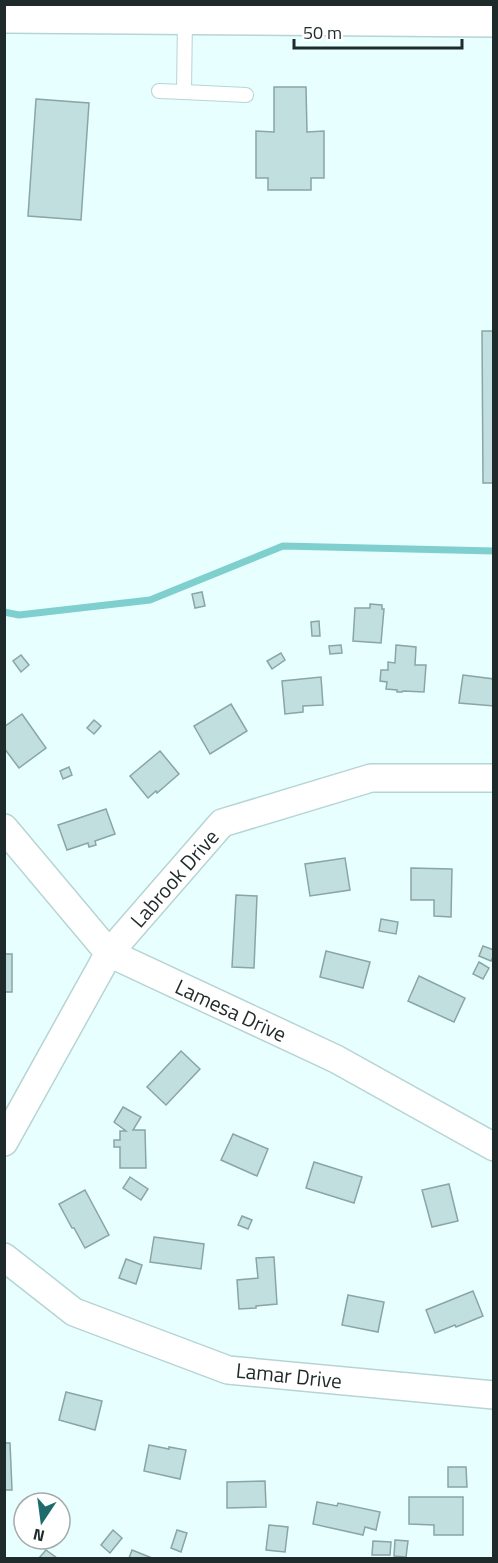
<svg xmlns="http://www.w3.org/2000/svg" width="498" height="1563" font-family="'Titillium Web',sans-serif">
  <rect width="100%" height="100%" fill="#e7ffff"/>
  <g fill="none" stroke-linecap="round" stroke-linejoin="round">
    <!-- stream -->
    <path stroke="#7fcfcf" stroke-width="7" d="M 4,612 L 19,615 L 150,600 L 283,546 L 494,551"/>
  </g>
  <!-- building -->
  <g fill="#c2dfdf" stroke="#89a5a5" stroke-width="1.5">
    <path d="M 274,87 L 306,87 L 307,132 L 324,131 L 324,178 L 311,178 L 311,190 L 268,190 L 268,178 L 256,178 L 256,131 L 274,132 Z"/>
    <path d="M 36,99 L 89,103 L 81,220 L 28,216 Z"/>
    <path d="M 482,331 L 494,331 L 494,483 L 483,483 Z"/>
    <path d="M 202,592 L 205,606 L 195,608 L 192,594 Z"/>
    <path d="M 370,604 L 382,605 L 382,609 L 384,609 L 381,643 L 353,641 L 355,608 L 370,608 Z"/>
    <path d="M 319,621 L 320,636 L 312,636 L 311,622 Z"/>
    <path d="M 341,645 L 342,653 L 330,654 L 329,646 Z"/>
    <path d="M 396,645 L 416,647 L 415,665 L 426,665 L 424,692 L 403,691 L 402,692 L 397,692 L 397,690 L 386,689 L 387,682 L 380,681 L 381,670 L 388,670 L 388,662 L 395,663 Z"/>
    <path d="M 281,653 L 285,660 L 272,669 L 267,661 Z"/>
    <path d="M 21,655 L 29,665 L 21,672 L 13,661 Z"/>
    <path d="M 463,675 L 494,679 L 494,706 L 459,703 Z"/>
    <path d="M 321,677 L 323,705 L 303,706 L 303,712 L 285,714 L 282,681 Z"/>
    <path d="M 231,704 L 247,731 L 210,754 L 194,726 Z"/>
    <path d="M 22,714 L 46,748 L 19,768 L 4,748 L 4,727 Z"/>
    <path d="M 94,720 L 101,726 L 94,734 L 87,728 Z"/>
    <path d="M 160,751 L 179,774 L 157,793 L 156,791 L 148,798 L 130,776 Z"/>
    <path d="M 69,767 L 72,775 L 63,779 L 60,771 Z"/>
    <path d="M 106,809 L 115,834 L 95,841 L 96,845 L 89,847 L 88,843 L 67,850 L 58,825 Z"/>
    <path d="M 345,858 L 350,890 L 310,896 L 305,864 Z"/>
    <path d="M 411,868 L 452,869 L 451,917 L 434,916 L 434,900 L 411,900 Z"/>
    <path d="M 236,895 L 257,896 L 254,968 L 232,967 Z"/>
    <path d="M 381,919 L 398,922 L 396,934 L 379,931 Z"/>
    <path d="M 483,946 L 494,950 L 494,955 L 491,961 L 479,956 Z"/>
    <path d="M 326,951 L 370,962 L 363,988 L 320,977 Z"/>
    <rect x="4" y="954" width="8" height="38"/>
    <path d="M 479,962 L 489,968 L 483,979 L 473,974 Z"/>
    <path d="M 419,976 L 465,998 L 454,1022 L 408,1001 Z"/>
    <path d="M 181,1051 L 200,1069 L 166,1105 L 147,1087 Z"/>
    <path d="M 123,1107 L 141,1117 L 133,1130 L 145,1130 L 146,1168 L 120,1168 L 120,1147 L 114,1147 L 114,1140 L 120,1140 L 120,1131 L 126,1131 L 114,1122 Z"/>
    <path d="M 233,1134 L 268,1149 L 257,1176 L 221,1160 Z"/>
    <path d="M 314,1162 L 362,1177 L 354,1203 L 306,1188 Z"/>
    <path d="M 130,1177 L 148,1189 L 141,1200 L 123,1188 Z"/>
    <path d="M 449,1184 L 458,1221 L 432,1227 L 422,1190 Z"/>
    <path d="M 85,1190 L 109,1235 L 85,1248 L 74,1228 L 72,1228 L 59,1204 Z"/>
    <path d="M 242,1216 L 252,1220 L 248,1229 L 238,1225 Z"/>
    <path d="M 154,1237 L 204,1244 L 201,1269 L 150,1262 Z"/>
    <path d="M 274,1257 L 277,1304 L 256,1306 L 256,1308 L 239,1309 L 237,1280 L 258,1278 L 256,1258 Z"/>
    <path d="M 126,1259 L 142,1265 L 136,1284 L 119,1278 Z"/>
    <path d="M 473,1291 L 483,1316 L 456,1327 L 455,1325 L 435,1333 L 426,1310 Z"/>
    <path d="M 348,1295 L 384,1302 L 378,1332 L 342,1325 Z"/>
    <path d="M 66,1392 L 102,1401 L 95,1430 L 59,1420 Z"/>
    <path d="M 4,1443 L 10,1443 L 12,1490 L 4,1490 Z"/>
    <path d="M 149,1445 L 169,1449 L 169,1447 L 186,1450 L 180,1479 L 144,1471 Z"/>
    <path d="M 448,1467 L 466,1467 L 467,1487 L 448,1487 Z"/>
    <path d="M 265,1481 L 266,1507 L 227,1508 L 227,1482 Z"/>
    <path d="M 409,1497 L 463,1497 L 463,1535 L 434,1535 L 434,1525 L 409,1524 Z"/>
    <path d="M 317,1502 L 337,1506 L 338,1503 L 380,1512 L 376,1530 L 365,1527 L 363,1535 L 313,1524 Z"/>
    <path d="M 269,1525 L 288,1527 L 285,1552 L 266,1550 Z"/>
    <path d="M 113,1530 L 122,1538 L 110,1553 L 101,1545 Z"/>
    <path d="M 177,1530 L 187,1533 L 181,1552 L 171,1548 Z"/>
    <path d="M 395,1540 L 408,1541 L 406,1557 L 394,1556 Z"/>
    <path d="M 373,1541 L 391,1542 L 390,1555 L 372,1555 Z"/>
    <path d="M 46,1550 L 57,1558 L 39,1558 Z"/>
    <path d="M 132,1550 L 152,1558 L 129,1558 Z"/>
  </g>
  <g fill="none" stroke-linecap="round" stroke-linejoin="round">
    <defs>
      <g id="service">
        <path d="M 159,91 L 184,92 L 185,17"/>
        <path d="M 184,92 L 246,95"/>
      </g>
      <g id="minor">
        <path d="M 4,828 L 109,953 L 336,1059 L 494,1147"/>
        <path d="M 4,1142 L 109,953 L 222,823 L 371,778 L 494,778"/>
        <path d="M 4,1257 L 74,1312 L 228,1370 L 494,1395"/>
      </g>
      <path id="primary" d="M 4,16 L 494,20"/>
    </defs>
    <!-- service casing -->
    <use href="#service" stroke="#b7d4d4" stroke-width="16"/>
    <!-- minor casing -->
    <use href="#minor" stroke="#b7d4d4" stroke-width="30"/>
    <!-- primary casing -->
    <use href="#primary" stroke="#b7d4d4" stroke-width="36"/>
    <!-- service -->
    <use href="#service" stroke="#fff" stroke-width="14"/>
    <!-- minor -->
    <use href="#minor" stroke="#fff" stroke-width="27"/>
    <!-- primary -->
    <use href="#primary" stroke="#fff" stroke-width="33"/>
  </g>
  <g text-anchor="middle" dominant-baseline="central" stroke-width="5" stroke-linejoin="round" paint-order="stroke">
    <!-- street labels -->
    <g font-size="21" fill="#1f2b2a" stroke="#fff">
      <text transform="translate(174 878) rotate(-49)">Labrook Drive</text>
      <text transform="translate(231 1010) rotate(25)">Lamesa Drive</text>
      <text transform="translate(289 1375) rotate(6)">Lamar Drive</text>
    </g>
  </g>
  <!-- border -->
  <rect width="498" height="1563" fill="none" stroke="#1f2b2a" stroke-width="12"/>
  <!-- north arrow -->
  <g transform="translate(42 1521) rotate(193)"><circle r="28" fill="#ffffff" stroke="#a5aaaa" stroke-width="1.5"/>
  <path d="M0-4.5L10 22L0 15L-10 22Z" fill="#1e6b6c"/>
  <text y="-9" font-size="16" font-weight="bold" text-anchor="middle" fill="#1f2b2a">N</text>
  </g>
  <!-- scale -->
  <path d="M294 39v9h168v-9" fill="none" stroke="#1f2b2a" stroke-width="3"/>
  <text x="303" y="39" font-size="18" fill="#1f2b2a" stroke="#ffffff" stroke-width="4.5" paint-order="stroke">50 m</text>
</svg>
